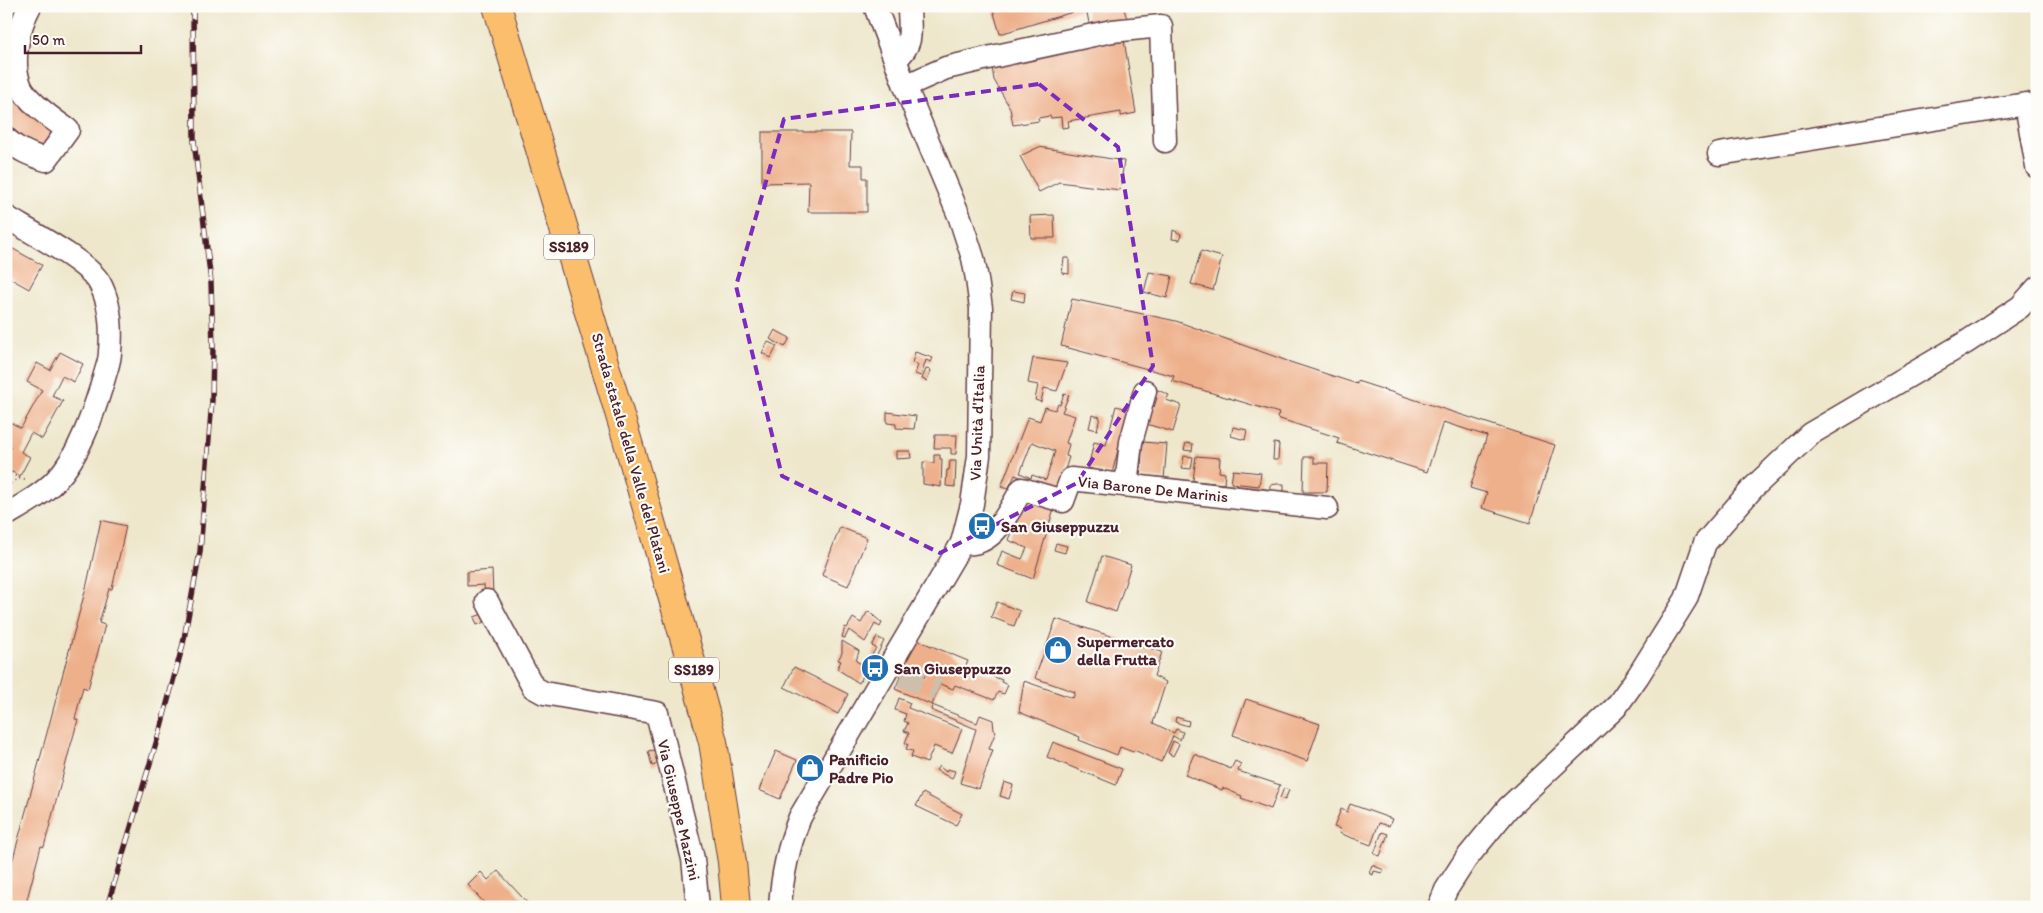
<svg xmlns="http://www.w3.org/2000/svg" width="2043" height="913" font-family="Itim,sans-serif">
  <rect width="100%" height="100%" fill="#fdfcf7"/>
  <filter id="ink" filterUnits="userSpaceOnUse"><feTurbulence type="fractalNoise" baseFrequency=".02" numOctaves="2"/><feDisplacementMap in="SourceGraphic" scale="10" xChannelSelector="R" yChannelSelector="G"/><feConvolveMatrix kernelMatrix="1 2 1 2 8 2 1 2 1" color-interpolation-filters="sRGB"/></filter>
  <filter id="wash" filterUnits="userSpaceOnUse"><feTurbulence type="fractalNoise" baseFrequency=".0096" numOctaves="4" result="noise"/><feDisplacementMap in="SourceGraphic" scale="20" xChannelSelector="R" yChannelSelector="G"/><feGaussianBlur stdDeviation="1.12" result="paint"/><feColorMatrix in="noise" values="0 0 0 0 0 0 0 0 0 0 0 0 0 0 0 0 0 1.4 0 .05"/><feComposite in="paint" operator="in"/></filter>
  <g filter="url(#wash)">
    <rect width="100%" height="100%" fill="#eee7cc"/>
    <g id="blocks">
      <!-- building -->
      <g fill="#eeb08b" fill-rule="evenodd">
        <path d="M 6,6 L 13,6 L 6,25 Z"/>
        <path d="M 992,6 L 1123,6 L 1127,19 L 1090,28 L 1086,8 L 1000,34 Z"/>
        <path d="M 1124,40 L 1136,113 L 1121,116 L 1121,112 L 1068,121 L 1069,127 L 1062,128 L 1061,117 L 1051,118 L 1050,116 L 1038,118 L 1039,121 L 1013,125 L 1010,108 L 994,80 L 991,62 L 1038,52 Z"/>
        <path d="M 6,70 L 56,132 L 44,151 L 19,135 L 6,120 Z"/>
        <path d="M 762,132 L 851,132 L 850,165 L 863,165 L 863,178 L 867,178 L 867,212 L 808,212 L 809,182 L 762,183 Z"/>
        <path d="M 1039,147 L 1124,161 L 1120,190 L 1059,182 L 1039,192 L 1020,156 Z"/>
        <path d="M 1054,215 L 1055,238 L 1031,238 L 1030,216 Z"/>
        <path d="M 1173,230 L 1181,234 L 1180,240 L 1172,239 Z"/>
        <path d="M 6,245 L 42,265 L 29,289 L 6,276 Z"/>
        <path d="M 1201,251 L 1222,257 L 1213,290 L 1191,284 Z"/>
        <path d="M 1064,258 L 1069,258 L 1069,274 L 1062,273 Z"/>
        <path d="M 1149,272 L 1172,276 L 1167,298 L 1144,292 Z"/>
        <path d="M 1013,291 L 1025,293 L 1024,302 L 1011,299 Z"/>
        <path d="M 1072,299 L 1176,321 L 1290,362 L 1357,384 L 1357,381 L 1555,445 L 1530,523 L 1482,508 L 1487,493 L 1470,488 L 1487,436 L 1443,422 L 1427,472 L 1337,443 L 1339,438 L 1277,418 L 1279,413 L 1172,381 L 1174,376 L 1061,346 Z"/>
        <path d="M 775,330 L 790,338 L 785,347 L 770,339 Z"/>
        <path d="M 768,342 L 777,346 L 771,358 L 762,353 Z"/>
        <path d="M 60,352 L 83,364 L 74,382 L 62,376 L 52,396 L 63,401 L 42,439 L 31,433 L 21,452 L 30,457 L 20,476 L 6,469 L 6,455 L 11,447 L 6,445 L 6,420 L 21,428 L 42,390 L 27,382 L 37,363 L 50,370 Z"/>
        <path d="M 915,352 L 933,358 L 931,362 L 926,360 L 921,376 L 915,374 L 918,365 L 912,363 Z"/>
        <path d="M 1033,358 L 1067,363 L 1057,391 L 1044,388 L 1041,402 L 1035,400 L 1038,385 L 1028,383 Z"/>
        <path d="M 926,369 L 931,370 L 927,381 L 922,379 Z"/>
        <path d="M 1151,387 L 1169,395 L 1166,400 L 1181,405 L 1173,432 L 1143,423 L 1148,405 L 1154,407 L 1157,398 L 1149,396 Z"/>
        <path d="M 1064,394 L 1069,395 L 1062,412 L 1075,416 L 1066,443 L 1069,444 L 1066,456 L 1069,457 L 1058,492 L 1015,475 L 1008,489 L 1001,487 L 1028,417 L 1040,421 L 1045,407 L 1055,410 L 1058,404 L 1060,405 ZM 1032,442 L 1055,451 L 1046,480 L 1032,475 L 1031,478 L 1020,473 Z"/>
        <path d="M 1116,406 L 1128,409 L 1112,474 L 1088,468 L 1094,442 L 1106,445 Z"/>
        <path d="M 887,412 L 916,416 L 914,429 L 896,428 L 896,424 L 887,423 Z"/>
        <path d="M 1092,415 L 1100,417 L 1097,430 L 1089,428 Z"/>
        <path d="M 1233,427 L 1247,430 L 1245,440 L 1231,436 Z"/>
        <path d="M 935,435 L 957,435 L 956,454 L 951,454 L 951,448 L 934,448 Z"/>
        <path d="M 1143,442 L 1167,444 L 1164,479 L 1140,477 Z"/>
        <path d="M 1186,443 L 1193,444 L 1192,451 L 1184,450 Z"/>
        <path d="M 1274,443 L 1279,444 L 1278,460 L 1273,460 Z"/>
        <path d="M 896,451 L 910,451 L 911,458 L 896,459 Z"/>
        <path d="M 934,455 L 940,455 L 940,459 L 942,459 L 941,487 L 923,484 L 923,462 L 934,463 Z"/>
        <path d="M 1184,456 L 1193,457 L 1191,469 L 1182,468 Z"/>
        <path d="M 1196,456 L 1220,458 L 1219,472 L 1225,473 L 1224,484 L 1193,481 Z"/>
        <path d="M 1304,457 L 1314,457 L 1314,463 L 1328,463 L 1327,492 L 1303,492 Z"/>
        <path d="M 950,461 L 956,461 L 955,487 L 946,486 L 947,470 L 949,470 Z"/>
        <path d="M 1233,470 L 1261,473 L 1259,486 L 1231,483 Z"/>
        <path d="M 1277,484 L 1284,484 L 1284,493 L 1270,492 L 1270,485 Z"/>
        <path d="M 1024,498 L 1054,508 L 1033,579 L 997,565 L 1002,551 L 1022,559 L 1027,548 L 1008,540 Z"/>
        <path d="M 101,520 L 126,526 L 112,589 L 109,589 L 99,623 L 105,625 L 88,689 L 83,687 L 75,719 L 78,720 L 70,748 L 44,847 L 41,846 L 25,907 L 6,907 L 6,885 L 87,584 Z"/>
        <path d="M 840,527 L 867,538 L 848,586 L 822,575 Z"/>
        <path d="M 1056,543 L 1067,546 L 1065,553 L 1054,550 Z"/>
        <path d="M 1102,556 L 1131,565 L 1116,612 L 1088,602 Z"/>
        <path d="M 492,570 L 493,595 L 485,595 L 484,585 L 467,586 L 467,572 Z"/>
        <path d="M 997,602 L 1020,611 L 1014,626 L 991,617 Z"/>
        <path d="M 868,611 L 882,623 L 880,627 L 875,624 L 865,642 L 849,630 L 845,638 L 842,637 L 845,627 L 847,628 L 853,618 L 861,623 Z"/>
        <path d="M 486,613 L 489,620 L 477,625 L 474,617 Z"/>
        <path d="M 1056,619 L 1162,652 L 1154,676 L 1166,682 L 1153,723 L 1174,733 L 1176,729 L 1183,732 L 1180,740 L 1173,736 L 1161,762 L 1134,750 L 1133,752 L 1120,747 L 1117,755 L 1079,740 L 1080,737 L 1019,712 L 1024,681 L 1073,698 L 1075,692 L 1035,678 Z"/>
        <path d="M 877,637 L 884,641 L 876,657 L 872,655 L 876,648 L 872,646 Z"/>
        <path d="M 917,640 L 968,661 L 966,666 L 1002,680 L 1001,682 L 1008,685 L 1004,694 L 998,692 L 994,700 L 955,685 L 953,689 L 940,684 L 932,705 L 895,689 L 903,670 L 924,678 L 925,675 L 904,667 Z"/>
        <path d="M 842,641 L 859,651 L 856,661 L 868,668 L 859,683 L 837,669 L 841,661 L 838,660 L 842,653 Z"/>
        <path d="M 794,667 L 848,694 L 838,714 L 784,687 Z"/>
        <path d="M 899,698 L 910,703 L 908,708 L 962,729 L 952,753 L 934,746 L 927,763 L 911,757 L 913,751 L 906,749 L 908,744 L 905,743 L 909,733 L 904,731 L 908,723 L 904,721 L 906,714 L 895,710 Z"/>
        <path d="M 1246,699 L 1320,724 L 1307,761 L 1233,735 Z"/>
        <path d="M 932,705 L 977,723 L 980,715 L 993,720 L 994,730 L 996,731 L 989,749 L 993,750 L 979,789 L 960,783 L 976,729 L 931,710 Z"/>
        <path d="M 1176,717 L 1189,721 L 1188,726 L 1175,722 Z"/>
        <path d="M 1173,741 L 1179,744 L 1173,756 L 1168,753 Z"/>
        <path d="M 1053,742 L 1122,769 L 1116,785 L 1047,757 Z"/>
        <path d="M 654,750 L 658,764 L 652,766 L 648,751 Z"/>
        <path d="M 776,751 L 797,760 L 780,799 L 759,790 Z"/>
        <path d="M 1194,754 L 1231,769 L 1235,761 L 1241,764 L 1238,771 L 1280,785 L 1271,809 L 1241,798 L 1242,796 L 1223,788 L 1222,790 L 1185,775 Z"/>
        <path d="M 939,766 L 946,772 L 947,769 L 955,771 L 952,779 L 936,770 Z"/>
        <path d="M 1004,782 L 1013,785 L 1009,799 L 1000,796 Z"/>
        <path d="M 1284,788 L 1289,790 L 1285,800 L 1280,798 Z"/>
        <path d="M 923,793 L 962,814 L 956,825 L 916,806 Z"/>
        <path d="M 1350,804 L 1392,819 L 1389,826 L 1379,823 L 1371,845 L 1339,833 L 1340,829 L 1334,827 L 1341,809 L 1347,812 Z"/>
        <path d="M 1382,832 L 1388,834 L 1380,856 L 1374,854 Z"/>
        <path d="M 1372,865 L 1384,870 L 1382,873 L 1374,871 L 1373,875 L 1369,873 Z"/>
        <path d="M 498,871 L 531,907 L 488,907 L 468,885 L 481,872 L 488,880 Z"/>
      </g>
    </g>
  </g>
  <g filter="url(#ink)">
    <use href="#blocks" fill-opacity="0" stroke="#633d43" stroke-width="1"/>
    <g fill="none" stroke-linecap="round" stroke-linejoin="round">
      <!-- minor-tunnel -->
      <path stroke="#cdbfac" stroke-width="22" stroke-dasharray="22 11" stroke-linecap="butt" d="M 901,675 L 938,690"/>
      <defs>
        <g id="minor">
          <path d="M 896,59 C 915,43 909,30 909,6"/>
          <path d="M 905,86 L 946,68 L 992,57 L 1112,31 L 1161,26 L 1165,141"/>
          <path d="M 6,139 C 18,150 31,155 46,160 L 68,130 C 54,120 26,101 20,85 C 11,62 18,28 30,6"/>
          <path d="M 1719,154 L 2026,104 L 2037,167"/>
          <path d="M 6,217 C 29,231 86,261 99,282 C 111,303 112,329 110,352 C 110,361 106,370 104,378 C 94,411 80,455 56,480 C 43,494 23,505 6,515"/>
          <path d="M 1126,485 L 1131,442 L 1145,391"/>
          <path d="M 962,543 C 994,548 1008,512 1022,489 L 1063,501 L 1071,479 L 1327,508"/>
          <path d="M 487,601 L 533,687 L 544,693 L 657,713 L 693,859 L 698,907"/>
          <path d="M 780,907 C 782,875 788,847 800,817 L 962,543 L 972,504 L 979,456 L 981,308 L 977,279 L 973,258 L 960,218 L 905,86 L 875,6"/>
          <path d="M 1439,907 L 1446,890 L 1466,859 L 1508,808 L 1616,707 L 1638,676 L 1686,599 L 1705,543 L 1753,488 L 1810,434 L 1965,343 L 2020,307 L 2037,288"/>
        </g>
        <path id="major" d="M 497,6 L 627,439 L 692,665 L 713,742 L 732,862 L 736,907"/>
      </defs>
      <!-- minor casing -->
      <use href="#minor" stroke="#633d43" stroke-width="25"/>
      <!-- major casing -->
      <use href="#major" stroke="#633d43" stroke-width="30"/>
      <!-- path -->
      <g stroke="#633d43" stroke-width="2.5" stroke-dasharray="1 4" stroke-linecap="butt">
        <path d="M 6,471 L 20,478"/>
        <path d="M 6,486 L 20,478 L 27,480"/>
      </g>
      <!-- minor -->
      <use href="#minor" stroke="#fff" stroke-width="22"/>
      <!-- major -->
      <use href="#major" stroke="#fabe6d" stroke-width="28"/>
      <defs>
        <path id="rail" d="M 107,907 L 160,730 L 183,644 L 200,552 L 212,400 L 213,347 L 211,282 L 194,141 L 193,6"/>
      </defs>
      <!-- rail casing -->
      <use href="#rail" stroke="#4a1f2b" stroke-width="5.5"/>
      <!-- rail -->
      <use href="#rail" stroke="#fdfcf7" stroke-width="4" stroke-dasharray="11" stroke-linecap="butt"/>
    </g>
  </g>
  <!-- marked area -->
  <path fill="none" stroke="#7b2cbf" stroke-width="4" stroke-dasharray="10 6" stroke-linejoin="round" d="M 1039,84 L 1118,147 L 1153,366 L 1077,483 L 940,553 L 782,476 L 736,286 L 784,119 Z"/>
  <!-- icons -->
  <defs>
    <symbol id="bus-disc" viewBox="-11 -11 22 22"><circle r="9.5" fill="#1f6fb2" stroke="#fdfcf7"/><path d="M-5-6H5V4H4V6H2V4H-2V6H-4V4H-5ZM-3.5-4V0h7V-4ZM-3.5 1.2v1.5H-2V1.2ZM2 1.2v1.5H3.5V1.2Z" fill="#fff"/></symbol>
    <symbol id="shop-disc" viewBox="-11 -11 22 22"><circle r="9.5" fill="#1f6fb2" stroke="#fdfcf7"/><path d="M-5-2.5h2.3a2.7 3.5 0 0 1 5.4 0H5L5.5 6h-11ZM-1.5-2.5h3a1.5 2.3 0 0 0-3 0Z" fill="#fff"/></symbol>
  </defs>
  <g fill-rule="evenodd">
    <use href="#bus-disc" x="966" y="510" width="32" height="32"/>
    <use href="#shop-disc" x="1042" y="634" width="32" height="32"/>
    <use href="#bus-disc" x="859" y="652" width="32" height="32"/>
    <use href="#shop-disc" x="794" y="752" width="32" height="32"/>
  </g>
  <g text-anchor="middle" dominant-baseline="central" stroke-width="4.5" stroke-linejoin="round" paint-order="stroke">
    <!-- shield labels -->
    <g fill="#fdfcf7" stroke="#806168" stroke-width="1">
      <rect x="544" y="234.5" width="50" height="25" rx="4"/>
      <rect x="669" y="657.5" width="50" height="25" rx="4"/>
    </g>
    <g font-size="15" font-weight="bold" fill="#4a1f2b">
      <text x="569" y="247">SS189</text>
      <text x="694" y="670">SS189</text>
    </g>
    <!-- street labels -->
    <g font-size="16" fill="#4a1f2b" stroke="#fdfcf7">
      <text transform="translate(977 423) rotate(-88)">Via Unità d'Italia</text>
      <text transform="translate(631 453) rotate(74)">Strada statale della Valle del Platani</text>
      <text transform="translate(1153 489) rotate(6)">Via Barone De Marinis</text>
      <text transform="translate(679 810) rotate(77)">Via Giuseppe Mazzini</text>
    </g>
    <!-- poi labels -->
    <g font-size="16" font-weight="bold" fill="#4a1f2b" stroke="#fdfcf7" text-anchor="start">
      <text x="1001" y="526">San Giuseppuzzu</text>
      <text x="1077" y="641">Supermercato<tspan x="1077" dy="18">della Frutta</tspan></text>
      <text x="894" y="668">San Giuseppuzzo</text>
      <text x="829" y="759">Panificio<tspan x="829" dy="18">Padre Pio</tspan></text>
    </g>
  </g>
  <!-- margin -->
  <rect width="2043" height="913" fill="none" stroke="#fdfcf7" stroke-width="25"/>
  <!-- scale -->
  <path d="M25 45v8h116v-8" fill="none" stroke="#4a1f2b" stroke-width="2.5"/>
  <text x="32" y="45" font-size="15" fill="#4a1f2b" stroke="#fdfcf7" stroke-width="4" paint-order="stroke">50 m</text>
</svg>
